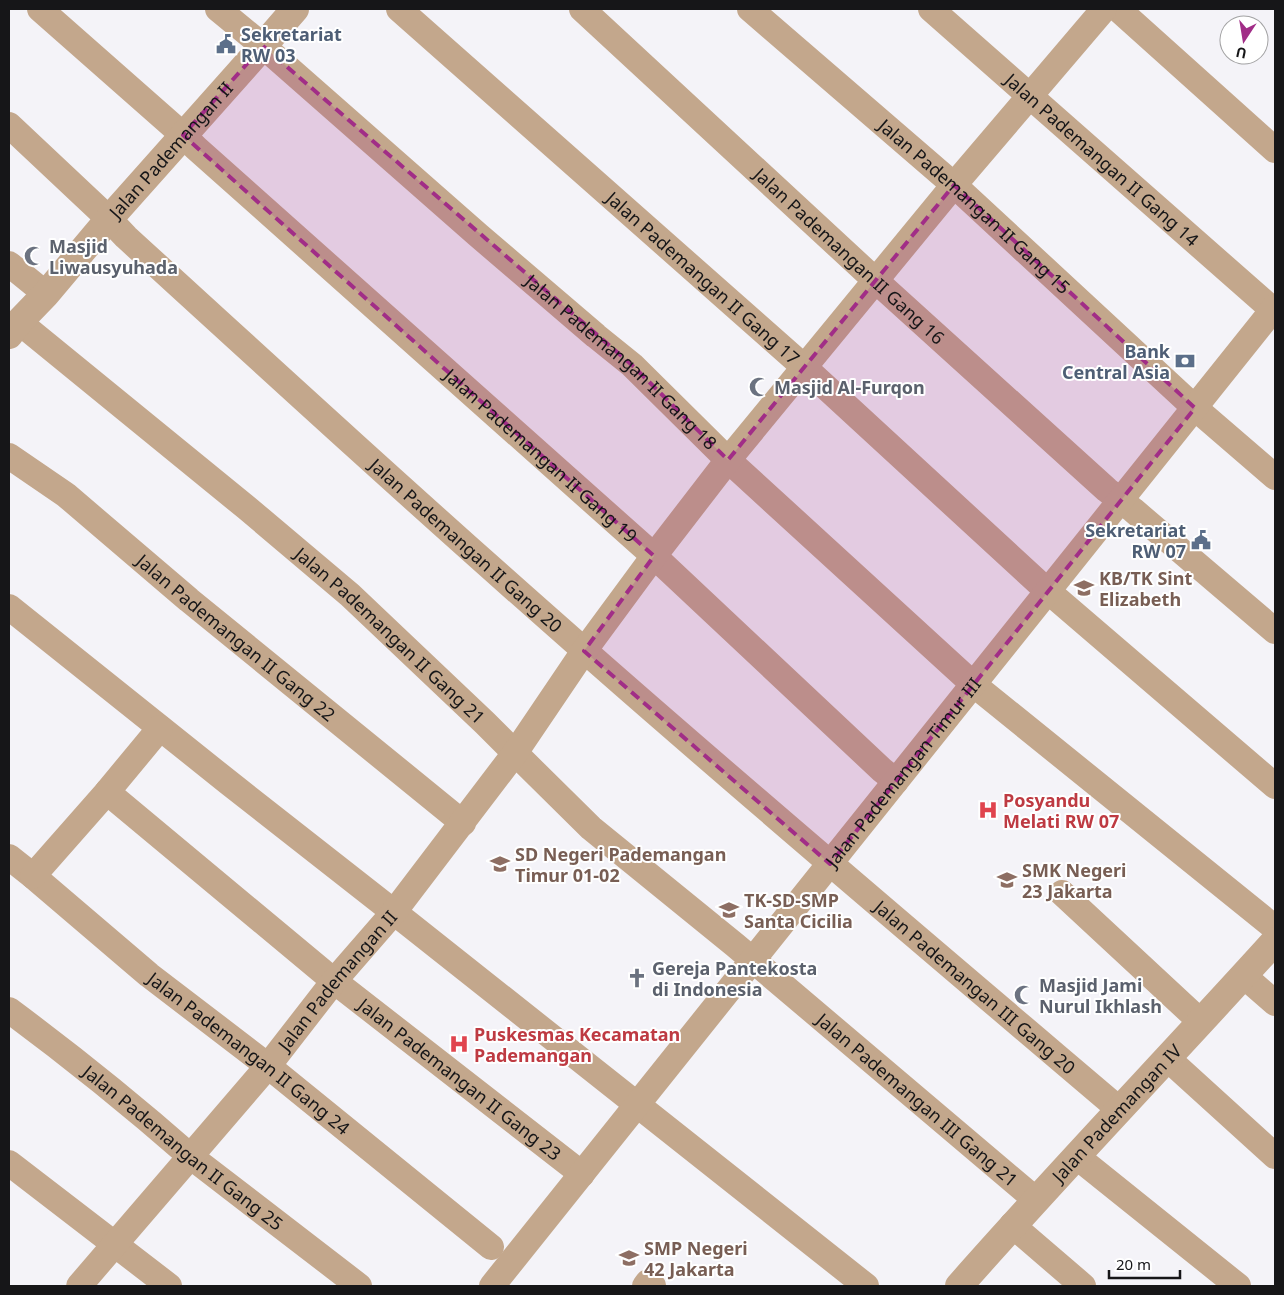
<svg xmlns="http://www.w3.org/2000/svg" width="1284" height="1295" font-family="'Noto Sans',sans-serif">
  <rect width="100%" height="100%" fill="#f4f3f8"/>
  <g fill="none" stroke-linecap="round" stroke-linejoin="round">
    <!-- minor -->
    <g stroke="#c3a78c" stroke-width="26">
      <path id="s1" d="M 40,9 L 183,135 L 196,148 L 654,556 L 882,770 L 896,781"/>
      <path id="s2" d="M 218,9 L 263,46 L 478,235 L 596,336 L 632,365 L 728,460 L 973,684 L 1275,928"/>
      <path id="s3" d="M 399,9 L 804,367 L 1042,586 L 1275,786"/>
      <path id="s4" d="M 582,9 L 875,280 L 1107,490 L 1133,510 L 1275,631"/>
      <path id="s5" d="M 750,9 L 954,185 L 1195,408 L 1275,477"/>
      <path id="s6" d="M 931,9 L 1273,310"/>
      <path d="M 1118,9 L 1275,150"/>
      <path id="s7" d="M 9,125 L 109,219 L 126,237 C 278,376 430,515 585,651 C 761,806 941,958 1120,1110"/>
      <path d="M 9,264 L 46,294"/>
      <path id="s8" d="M 19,322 L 247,508 L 350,595 L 485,723 L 515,753 L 591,828 L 735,945 L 1036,1200"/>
      <path id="s9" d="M 9,456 L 66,495 L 189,600 L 463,823"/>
      <path d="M 9,607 L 228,782 L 409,924 L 866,1286"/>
      <path id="s10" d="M 107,792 L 334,981 L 582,1174"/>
      <path id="s11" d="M 9,857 L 33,876 L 149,975 L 268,1066 L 491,1247"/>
      <path d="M 33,876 L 107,792 L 160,728"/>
      <path d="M 1062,893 L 1201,1022"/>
      <path d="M 1244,976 L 1275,1003"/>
      <path id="s12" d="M 9,1010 C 71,1056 132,1105 190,1156 L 359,1286"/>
      <path d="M 1167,1058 L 1275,1156"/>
      <path d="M 1076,1156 L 1238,1286"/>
      <path d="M 9,1163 L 169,1286"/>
      <path d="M 1012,1225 L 1083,1286"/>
      <path id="s13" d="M 79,1286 L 268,1066 L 334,981 L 394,912 L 515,753 L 584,651 L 654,556 L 728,460 L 954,185 L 1104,9"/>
      <path id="s14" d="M 492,1286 L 1275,307"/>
      <path d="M 645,1286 L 648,1282 L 653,1286"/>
    </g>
    <!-- tertiary -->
    <g stroke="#c3a78c" stroke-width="28">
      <path id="s15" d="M 9,335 L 19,322 L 46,294 L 109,219 L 263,46 L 295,9"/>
      <path id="s16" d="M 959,1286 C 1062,1169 1170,1057 1275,941"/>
    </g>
  </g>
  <!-- marked area -->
  <path fill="#a12d87" fill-opacity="0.2" stroke="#a12d87" stroke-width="4" stroke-dasharray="10 6" stroke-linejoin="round" d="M 263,46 L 632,365 L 728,460 L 954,185 L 1195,408 L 830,864 L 584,651 L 654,556 L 183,135 Z"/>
  <!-- icons -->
  <defs>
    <symbol id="civic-bare" viewBox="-9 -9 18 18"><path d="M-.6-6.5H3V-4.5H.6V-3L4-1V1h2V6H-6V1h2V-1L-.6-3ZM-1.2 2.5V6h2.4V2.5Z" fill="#5c6f8a" stroke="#fff" stroke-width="2.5" paint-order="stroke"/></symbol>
    <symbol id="mosque-bare" viewBox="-9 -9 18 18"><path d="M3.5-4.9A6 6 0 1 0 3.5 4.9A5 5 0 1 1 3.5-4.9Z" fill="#6b7280" stroke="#fff" stroke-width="2.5" paint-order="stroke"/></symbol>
    <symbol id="bank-bare" viewBox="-9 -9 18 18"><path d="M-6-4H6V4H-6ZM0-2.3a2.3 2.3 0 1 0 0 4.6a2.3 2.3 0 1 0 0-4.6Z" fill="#5c6f8a" stroke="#fff" stroke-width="2.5" paint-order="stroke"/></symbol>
    <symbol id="school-bare" viewBox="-9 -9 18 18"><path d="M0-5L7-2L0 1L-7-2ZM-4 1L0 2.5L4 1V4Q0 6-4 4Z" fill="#8d6e63" stroke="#fff" stroke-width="2.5" paint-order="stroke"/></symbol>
    <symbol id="hospital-bare" viewBox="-9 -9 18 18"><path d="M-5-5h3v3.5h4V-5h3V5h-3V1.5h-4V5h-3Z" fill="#e0444e" stroke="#fff" stroke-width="2.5" paint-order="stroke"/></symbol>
    <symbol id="church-bare" viewBox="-9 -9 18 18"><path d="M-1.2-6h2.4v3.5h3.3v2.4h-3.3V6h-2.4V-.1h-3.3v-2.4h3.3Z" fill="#6b7280" stroke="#fff" stroke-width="2.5" paint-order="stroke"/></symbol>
  </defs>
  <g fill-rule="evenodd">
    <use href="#civic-bare" x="212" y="30" width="28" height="28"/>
    <use href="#mosque-bare" x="20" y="242" width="28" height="28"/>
    <use href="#bank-bare" x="1171" y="347" width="28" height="28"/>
    <use href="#mosque-bare" x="745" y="373" width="28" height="28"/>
    <use href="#civic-bare" x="1187" y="526" width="28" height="28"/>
    <use href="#school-bare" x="1070" y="574" width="28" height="28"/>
    <use href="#hospital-bare" x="974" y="796" width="28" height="28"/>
    <use href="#school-bare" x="486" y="850" width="28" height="28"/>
    <use href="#school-bare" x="993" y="866" width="28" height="28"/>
    <use href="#school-bare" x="715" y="896" width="28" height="28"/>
    <use href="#church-bare" x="623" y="964" width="28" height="28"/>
    <use href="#mosque-bare" x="1010" y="981" width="28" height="28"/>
    <use href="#hospital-bare" x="445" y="1030" width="28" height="28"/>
    <use href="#school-bare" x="615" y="1244" width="28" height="28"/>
  </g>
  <g text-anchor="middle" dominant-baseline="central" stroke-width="4" stroke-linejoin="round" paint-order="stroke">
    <!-- service labels -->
    <g font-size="18" font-weight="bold" fill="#4e5e75" stroke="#fff" text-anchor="end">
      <text x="241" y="34" text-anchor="start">Sekretariat<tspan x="241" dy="21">RW 03</tspan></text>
      <text x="1170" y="351">Bank<tspan x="1170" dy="21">Central Asia</tspan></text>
      <text x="1186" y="530">Sekretariat<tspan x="1186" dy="21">RW 07</tspan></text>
    </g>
    <!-- street labels -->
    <g font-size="18" fill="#161618" stroke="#fff">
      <text stroke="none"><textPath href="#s15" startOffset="246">Jalan Pademangan II</textPath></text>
      <text stroke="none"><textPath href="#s6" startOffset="228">Jalan Pademangan II Gang 14</textPath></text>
      <text stroke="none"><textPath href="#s5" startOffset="299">Jalan Pademangan II Gang 15</textPath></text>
      <text stroke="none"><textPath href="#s4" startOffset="364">Jalan Pademangan II Gang 16</textPath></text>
      <text stroke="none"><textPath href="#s3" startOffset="406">Jalan Pademangan II Gang 17</textPath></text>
      <text stroke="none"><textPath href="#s2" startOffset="536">Jalan Pademangan II Gang 18</textPath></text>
      <text stroke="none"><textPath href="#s1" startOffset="671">Jalan Pademangan II Gang 19</textPath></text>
      <text stroke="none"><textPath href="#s7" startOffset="621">Jalan Pademangan II Gang 20</textPath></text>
      <text stroke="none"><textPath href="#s8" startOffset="486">Jalan Pademangan II Gang 21</textPath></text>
      <text stroke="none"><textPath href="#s9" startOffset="291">Jalan Pademangan II Gang 22</textPath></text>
      <text stroke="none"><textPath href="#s14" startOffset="658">Jalan Pademangan Timur III</textPath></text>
      <text stroke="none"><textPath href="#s13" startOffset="400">Jalan Pademangan II</textPath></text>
      <text stroke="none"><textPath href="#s7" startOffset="1295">Jalan Pademangan III Gang 20</textPath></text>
      <text stroke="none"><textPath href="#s11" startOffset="310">Jalan Pademangan II Gang 24</textPath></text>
      <text stroke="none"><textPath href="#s10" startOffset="455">Jalan Pademangan II Gang 23</textPath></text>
      <text stroke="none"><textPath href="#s8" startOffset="1189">Jalan Pademangan III Gang 21</textPath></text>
      <text stroke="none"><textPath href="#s16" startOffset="234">Jalan Pademangan IV</textPath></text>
      <text stroke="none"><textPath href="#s12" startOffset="222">Jalan Pademangan II Gang 25</textPath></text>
    </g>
    <!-- worship labels -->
    <g font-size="18" font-weight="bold" fill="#5b616d" stroke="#fff" text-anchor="start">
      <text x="49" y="246">Masjid<tspan x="49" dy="21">Liwausyuhada</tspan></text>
      <text x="774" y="387">Masjid Al-Furqon</text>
      <text x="652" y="968">Gereja Pantekosta<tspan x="652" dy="21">di Indonesia</tspan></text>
      <text x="1039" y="985">Masjid Jami<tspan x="1039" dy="21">Nurul Ikhlash</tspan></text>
    </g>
    <!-- education labels -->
    <g font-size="18" font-weight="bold" fill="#785e54" stroke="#fff" text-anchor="start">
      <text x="1099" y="578">KB/TK Sint<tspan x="1099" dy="21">Elizabeth</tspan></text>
      <text x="515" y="854">SD Negeri Pademangan<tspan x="515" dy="21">Timur 01-02</tspan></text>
      <text x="1022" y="870">SMK Negeri<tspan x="1022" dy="21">23 Jakarta</tspan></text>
      <text x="744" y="900">TK-SD-SMP<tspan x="744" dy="21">Santa Cicilia</tspan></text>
      <text x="644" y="1248">SMP Negeri<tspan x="644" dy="21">42 Jakarta</tspan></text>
    </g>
    <!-- health labels -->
    <g font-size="18" font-weight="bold" fill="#be3a42" stroke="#fff" text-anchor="start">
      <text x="1003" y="800">Posyandu<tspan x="1003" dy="21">Melati RW 07</tspan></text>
      <text x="474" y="1034">Puskesmas Kecamatan<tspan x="474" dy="21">Pademangan</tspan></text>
    </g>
  </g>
  <!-- border -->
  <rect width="1284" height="1295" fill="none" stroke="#161618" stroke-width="20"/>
  <!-- north arrow -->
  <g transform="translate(1244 40) rotate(192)"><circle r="24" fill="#ffffff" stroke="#a2a2a3"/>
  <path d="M0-4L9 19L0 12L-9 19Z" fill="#a12d87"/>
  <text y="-8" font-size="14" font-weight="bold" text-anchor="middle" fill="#161618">U</text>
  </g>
  <!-- scale -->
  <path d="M1109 1270v8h71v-8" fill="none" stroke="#161618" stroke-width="2.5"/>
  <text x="1116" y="1270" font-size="15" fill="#161618" stroke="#ffffff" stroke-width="4" paint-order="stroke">20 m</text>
</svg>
